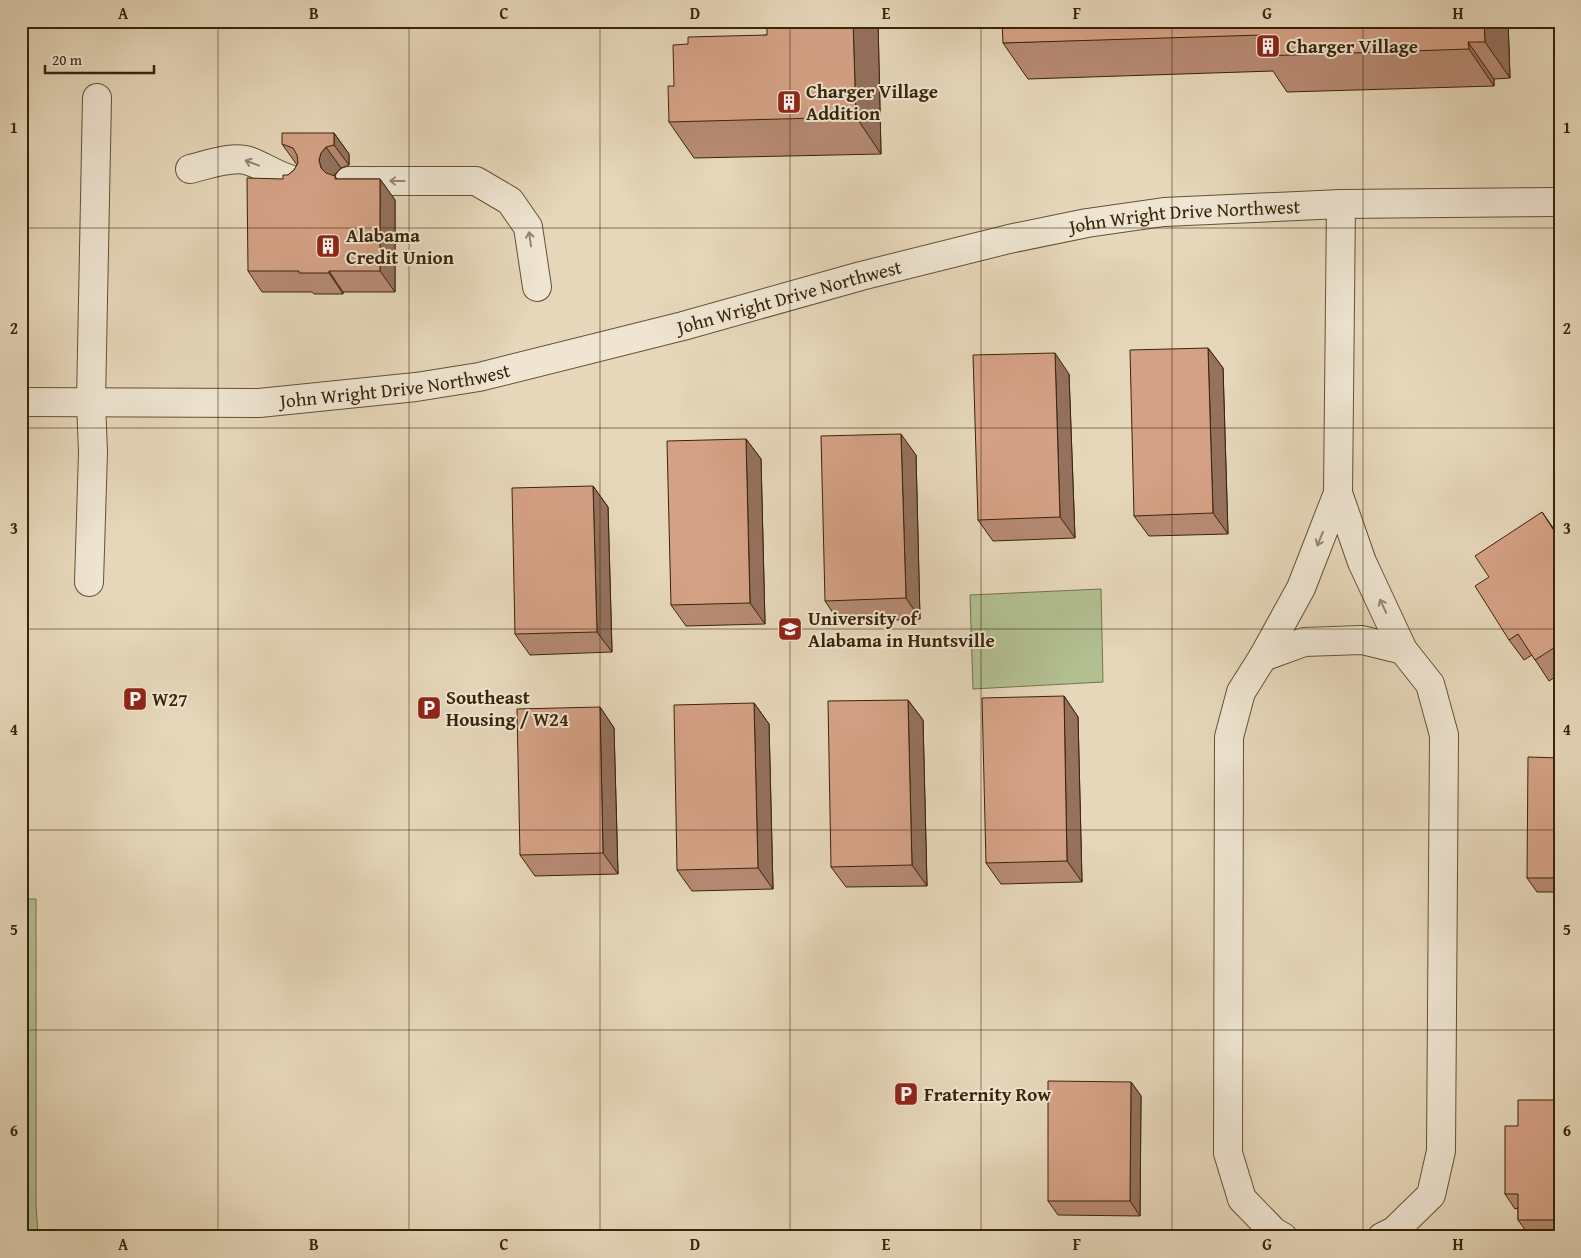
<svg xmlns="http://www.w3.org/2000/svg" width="1581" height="1258" font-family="'Gentium Book Plus',serif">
  <rect width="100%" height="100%" fill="#e6d7ba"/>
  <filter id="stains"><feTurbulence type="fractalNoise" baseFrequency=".004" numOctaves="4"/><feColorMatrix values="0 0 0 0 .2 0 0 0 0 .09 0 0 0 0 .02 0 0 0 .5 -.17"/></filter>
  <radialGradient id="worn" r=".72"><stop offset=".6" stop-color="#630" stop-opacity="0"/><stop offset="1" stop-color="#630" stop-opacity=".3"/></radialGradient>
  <!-- pitch -->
  <g fill="#b2bf91" stroke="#76724c">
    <path d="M 1101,589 L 1103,682 L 973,689 L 970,595 Z"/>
    <path d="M 21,899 L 36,899 L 36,1203 L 38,1237 L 21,1237 Z"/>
  </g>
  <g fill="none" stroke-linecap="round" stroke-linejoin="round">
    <defs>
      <g id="minor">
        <path d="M 190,169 C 207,165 233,155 249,161 C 266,167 279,178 297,181"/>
        <path d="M 349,181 L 476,181 L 510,201 L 528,227 L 537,287"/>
        <path d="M 1341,204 L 1338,493 L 1362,562 L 1403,650 L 1430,684 L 1444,735 L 1441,1151 L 1431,1195 L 1394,1231 L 1382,1237"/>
        <path id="s1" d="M 21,402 L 259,403 L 416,387 L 479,377 L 683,326 L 861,276 L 1009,239 L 1087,223 L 1164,212 L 1341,204 L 1560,202"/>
        <path d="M 89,582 L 93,452 L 91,402 L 97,98"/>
        <path d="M 1263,657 L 1304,642 L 1362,640 L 1403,650"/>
        <path d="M 1283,1237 L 1274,1232 L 1242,1199 L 1228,1153 L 1229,737 L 1241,692 L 1263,657 L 1301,588 L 1338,493"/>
      </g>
    </defs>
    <!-- minor casing -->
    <use href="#minor" stroke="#645134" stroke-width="30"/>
    <!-- minor -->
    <use href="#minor" stroke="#efe5d2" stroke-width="28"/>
  </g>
  <!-- wall -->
  <g fill="#b78a73" stroke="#392408">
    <path d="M 878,21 L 881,154 L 694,158 L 669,122 L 674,86 L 688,44 L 767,35 Z"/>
    <path d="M 1508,21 L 1510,78 L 1494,79 L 1494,86 L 1287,92 L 1273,71 L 1028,79 L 1003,43 Z"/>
    <path d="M 334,133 L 349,154 L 349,165 L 341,168 L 335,174 L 335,176 L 337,179 L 380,179 L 395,200 L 395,292 L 343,292 L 343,294 L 314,294 L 312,292 L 262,292 L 248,271 L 283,179 L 294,170 L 297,165 L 282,144 Z"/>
    <path d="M 1208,348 L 1223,368 L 1228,534 L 1149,536 L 1134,516 Z"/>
    <path d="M 1069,374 L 1075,538 L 993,541 L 978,520 Z"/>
    <path d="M 746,439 L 761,459 L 765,624 L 686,626 L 671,605 Z"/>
    <path d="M 916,455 L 920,619 L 839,622 L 825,601 Z"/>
    <path d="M 593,486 L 608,507 L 612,652 L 530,655 L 515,634 Z"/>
    <path d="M 1542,512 L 1560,538 L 1560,674 L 1549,681 L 1532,655 L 1524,660 L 1509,640 L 1489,577 Z"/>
    <path d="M 1064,696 L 1078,717 L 1082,882 L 1001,884 L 986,863 Z"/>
    <path d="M 908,700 L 923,720 L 927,886 L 846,887 L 831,867 Z"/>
    <path d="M 754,703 L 769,724 L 773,889 L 692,891 L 677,870 Z"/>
    <path d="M 600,707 L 614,728 L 618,874 L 535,876 L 520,855 Z"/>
    <path d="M 1560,758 L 1560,892 L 1537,892 L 1527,878 Z"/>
    <path d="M 1131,1082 L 1141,1096 L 1140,1216 L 1058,1215 L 1048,1201 Z"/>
    <path d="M 1560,1100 L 1560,1234 L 1528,1234 L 1518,1220 L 1518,1208 L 1515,1209 L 1505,1194 L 1518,1126 Z"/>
  </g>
  <!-- shaded-wall -->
  <g fill="#95715e" stroke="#392408">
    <path d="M 853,21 L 878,21 L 881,154 L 856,117 Z"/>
    <path d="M 1484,21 L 1508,21 L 1510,78 L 1485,42 Z"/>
    <path d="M 1468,42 L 1494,79 L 1494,86 L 1469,49 Z"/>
    <path d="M 334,133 L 349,154 L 349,165 L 334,145 Z"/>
    <path d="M 326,147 L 341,168 L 335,174 L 333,181 L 321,168 L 319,160 L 321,153 Z"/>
    <path d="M 380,179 L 395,200 L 395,292 L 380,271 Z"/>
    <path d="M 329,271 L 343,292 L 343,294 L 329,273 Z"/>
    <path d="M 1208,348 L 1223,368 L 1228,534 L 1213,513 Z"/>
    <path d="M 1055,353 L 1069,374 L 1075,538 L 1060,517 Z"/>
    <path d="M 901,434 L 916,455 L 920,619 L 906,598 Z"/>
    <path d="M 746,439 L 761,459 L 765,624 L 750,603 Z"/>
    <path d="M 593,486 L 608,507 L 612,652 L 597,632 Z"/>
    <path d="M 1542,512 L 1560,538 L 1560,540 Z"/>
    <path d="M 1064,696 L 1078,717 L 1082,882 L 1067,861 Z"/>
    <path d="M 908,700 L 923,720 L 927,886 L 912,865 Z"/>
    <path d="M 754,703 L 769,724 L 773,889 L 758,868 Z"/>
    <path d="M 600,707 L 614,728 L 618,874 L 603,853 Z"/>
    <path d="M 1131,1082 L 1141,1096 L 1140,1216 L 1130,1201 Z"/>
  </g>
  <!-- building -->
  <g fill="#d5a186" stroke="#392408">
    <path d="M 767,21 L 853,21 L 856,117 L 669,122 L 668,86 L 674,86 L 673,45 L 688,44 L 688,37 L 767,35 Z"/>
    <path d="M 1002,21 L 1484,21 L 1485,42 L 1468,42 L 1469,49 L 1262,56 L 1262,35 L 1003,43 Z"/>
    <path d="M 282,133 L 334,133 L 334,145 L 326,147 L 321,153 L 319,160 L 321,168 L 326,173 L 335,176 L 335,179 L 380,179 L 380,271 L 329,271 L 329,273 L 299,273 L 299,271 L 248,271 L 247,178 L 283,179 L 283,175 L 288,175 L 294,170 L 298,163 L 297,155 L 293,148 L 282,144 Z"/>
    <path d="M 1208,348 L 1213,513 L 1134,516 L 1130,350 Z"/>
    <path d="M 1055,353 L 1060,517 L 978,520 L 973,355 Z"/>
    <path d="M 901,434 L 906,598 L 825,601 L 821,436 Z"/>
    <path d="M 746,439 L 750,603 L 671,605 L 667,441 Z"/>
    <path d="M 593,486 L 597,632 L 515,634 L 512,488 Z"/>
    <path d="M 1542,512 L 1560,540 L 1560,644 L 1535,660 L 1518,634 L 1509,640 L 1475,586 L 1489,577 L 1475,556 Z"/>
    <path d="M 1064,696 L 1067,861 L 986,863 L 982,698 Z"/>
    <path d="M 908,700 L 912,865 L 831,867 L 828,701 Z"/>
    <path d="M 754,703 L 758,868 L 677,870 L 674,705 Z"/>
    <path d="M 600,707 L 603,853 L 520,855 L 517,709 Z"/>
    <path d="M 1528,757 L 1560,758 L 1560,878 L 1527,878 Z"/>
    <path d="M 1048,1081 L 1131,1082 L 1130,1201 L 1048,1201 Z"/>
    <path d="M 1518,1100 L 1560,1100 L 1560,1220 L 1518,1220 L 1518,1194 L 1505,1194 L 1505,1126 L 1518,1126 Z"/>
  </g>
  <!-- one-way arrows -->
  <defs><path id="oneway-shaft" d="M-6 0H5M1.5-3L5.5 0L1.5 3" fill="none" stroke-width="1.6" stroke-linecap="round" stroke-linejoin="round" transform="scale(1.25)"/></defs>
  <g stroke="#94846d">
    <use href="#oneway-shaft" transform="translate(252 163) rotate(-159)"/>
    <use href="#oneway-shaft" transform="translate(397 181) rotate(180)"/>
    <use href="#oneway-shaft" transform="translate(530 239) rotate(-98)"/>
    <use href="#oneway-shaft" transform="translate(1320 539) rotate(112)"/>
    <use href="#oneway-shaft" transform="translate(1383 606) rotate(-115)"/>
  </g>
  <!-- grid -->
  <path fill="none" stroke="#392408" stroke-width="1" stroke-opacity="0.55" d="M 218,21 L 218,1237M 409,21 L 409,1237M 600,21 L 600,1237M 790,21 L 790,1237M 981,21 L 981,1237M 1172,21 L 1172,1237M 1363,21 L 1363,1237M 21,228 L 1560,228M 21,428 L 1560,428M 21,629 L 1560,629M 21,830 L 1560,830M 21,1030 L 1560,1030"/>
  <!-- icons -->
  <defs>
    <symbol id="building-square" viewBox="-11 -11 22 22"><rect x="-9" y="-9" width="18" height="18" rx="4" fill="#8f2418" stroke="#efe5d2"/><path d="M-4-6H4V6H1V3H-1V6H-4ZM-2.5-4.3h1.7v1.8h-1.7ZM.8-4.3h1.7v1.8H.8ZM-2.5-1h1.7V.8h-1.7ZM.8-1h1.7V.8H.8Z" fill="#fff"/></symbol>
    <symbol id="university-square" viewBox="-11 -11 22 22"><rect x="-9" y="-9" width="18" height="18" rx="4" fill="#8f2418" stroke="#efe5d2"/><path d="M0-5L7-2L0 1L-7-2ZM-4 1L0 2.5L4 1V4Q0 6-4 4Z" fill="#fff"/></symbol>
    <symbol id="parking-square" viewBox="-11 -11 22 22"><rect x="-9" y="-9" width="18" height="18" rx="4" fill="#8f2418" stroke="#efe5d2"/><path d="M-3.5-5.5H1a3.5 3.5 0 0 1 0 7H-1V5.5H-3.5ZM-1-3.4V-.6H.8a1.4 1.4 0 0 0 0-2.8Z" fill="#fff"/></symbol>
  </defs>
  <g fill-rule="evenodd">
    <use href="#building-square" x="1254" y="32" width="28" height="28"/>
    <use href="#building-square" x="775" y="88" width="28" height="28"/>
    <use href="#building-square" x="314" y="232" width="28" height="28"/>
    <use href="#university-square" x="776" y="615" width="28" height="28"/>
    <use href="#parking-square" x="121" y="685" width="28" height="28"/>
    <use href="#parking-square" x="415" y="694" width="28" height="28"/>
    <use href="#parking-square" x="892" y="1080" width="28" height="28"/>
  </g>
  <g text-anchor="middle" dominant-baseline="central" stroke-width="4" stroke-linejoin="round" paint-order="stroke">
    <!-- poi labels -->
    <g font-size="19" font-weight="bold" fill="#392408" stroke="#efe5d2" text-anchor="start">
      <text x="1286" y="46">Charger Village</text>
      <text x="806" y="91">Charger Village<tspan x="806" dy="22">Addition</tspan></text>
      <text x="346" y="235">Alabama<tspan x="346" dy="22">Credit Union</tspan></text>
      <text x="808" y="618">University of<tspan x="808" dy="22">Alabama in Huntsville</tspan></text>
      <text x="446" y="697">Southeast<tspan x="446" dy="22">Housing / W24</tspan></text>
      <text x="152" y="699">W27</text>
      <text x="924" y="1094">Fraternity Row</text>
    </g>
    <!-- street labels -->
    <g font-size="19" fill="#392408" stroke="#efe5d2">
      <text stroke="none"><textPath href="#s1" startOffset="1185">John Wright Drive Northwest</textPath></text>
      <text stroke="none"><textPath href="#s1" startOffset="780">John Wright Drive Northwest</textPath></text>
      <text stroke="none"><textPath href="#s1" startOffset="375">John Wright Drive Northwest</textPath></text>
    </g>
  </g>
  <!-- margin -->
  <rect width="1581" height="1258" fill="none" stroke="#e6d7ba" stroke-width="55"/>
  <!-- scale -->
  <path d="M45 65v8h109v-8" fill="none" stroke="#392408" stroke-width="2.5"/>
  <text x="52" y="65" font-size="15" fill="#392408" stroke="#efe5d2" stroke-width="4" paint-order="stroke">20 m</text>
  <rect x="28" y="28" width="1526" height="1202" fill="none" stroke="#392408" stroke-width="2"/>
  <g font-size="16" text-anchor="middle" font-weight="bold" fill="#392408">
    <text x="123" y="19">A</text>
    <text x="314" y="19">B</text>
    <text x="504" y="19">C</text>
    <text x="695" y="19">D</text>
    <text x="886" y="19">E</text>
    <text x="1077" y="19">F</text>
    <text x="1267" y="19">G</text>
    <text x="1458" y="19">H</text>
    <text x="14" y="133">1</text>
    <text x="1567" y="133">1</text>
    <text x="14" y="334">2</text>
    <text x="1567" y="334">2</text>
    <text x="14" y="534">3</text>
    <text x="1567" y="534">3</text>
    <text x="14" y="735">4</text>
    <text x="1567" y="735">4</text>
    <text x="14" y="935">5</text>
    <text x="1567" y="935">5</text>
    <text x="14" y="1136">6</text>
    <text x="1567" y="1136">6</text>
    <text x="123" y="1250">A</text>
    <text x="314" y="1250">B</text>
    <text x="504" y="1250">C</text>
    <text x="695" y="1250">D</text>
    <text x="886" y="1250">E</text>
    <text x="1077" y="1250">F</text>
    <text x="1267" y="1250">G</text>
    <text x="1458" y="1250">H</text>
  </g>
  <rect width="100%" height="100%" filter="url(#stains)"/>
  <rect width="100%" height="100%" fill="url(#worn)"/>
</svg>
